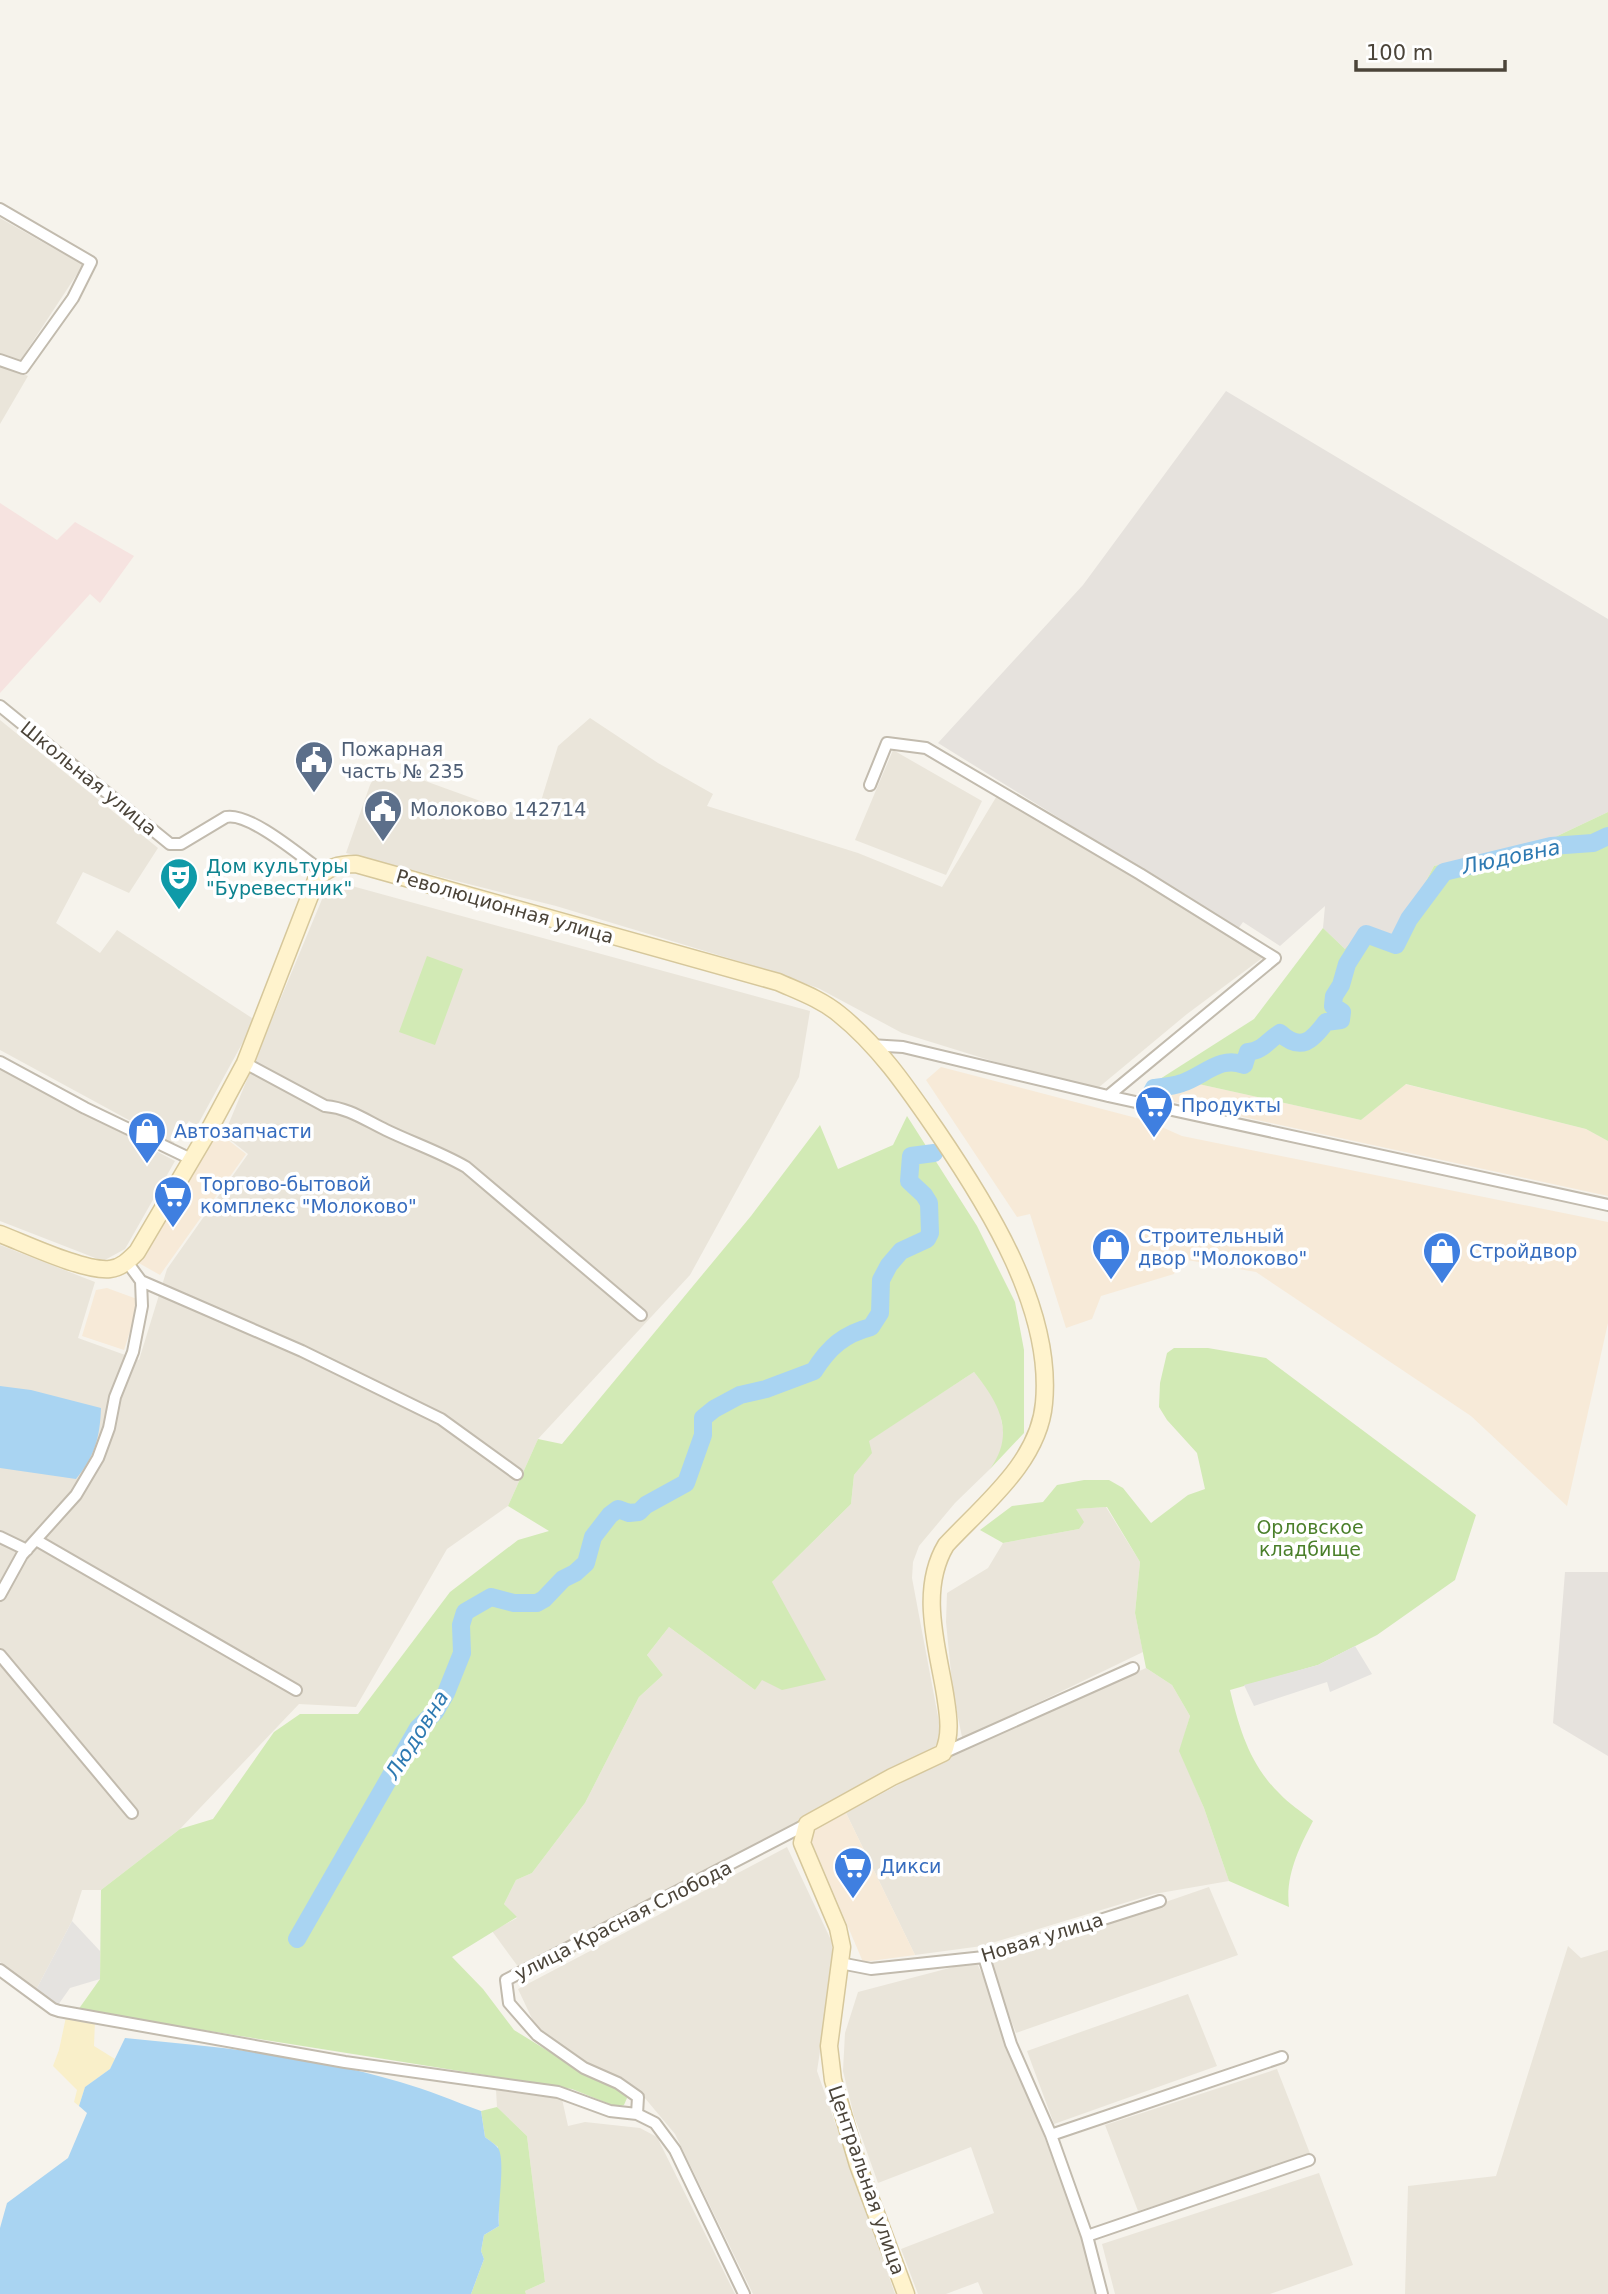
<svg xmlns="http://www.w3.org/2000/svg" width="1608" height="2294" font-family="'DejaVu Sans',sans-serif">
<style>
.residential{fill:#eae5da}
.commercial{fill:#f7ead8}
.industrial{fill:#e6e2dd}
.medical{fill:#f6e3e0}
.green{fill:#d2eab5}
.sand{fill:#f9efc9}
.parking{fill:#e5e3e0}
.water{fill:#a9d4f2}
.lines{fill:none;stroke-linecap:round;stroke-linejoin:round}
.river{stroke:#a9d4f2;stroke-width:18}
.minor-casing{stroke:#c2bbae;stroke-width:14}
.secondary-casing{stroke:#d6c79b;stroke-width:19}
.minor{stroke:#fff;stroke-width:10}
.secondary{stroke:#fff3cd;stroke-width:16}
.labels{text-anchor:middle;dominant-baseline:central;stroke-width:7;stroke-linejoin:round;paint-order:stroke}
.service-label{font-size:19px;fill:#4e5e75;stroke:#fff;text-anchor:start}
.street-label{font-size:19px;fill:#4b4439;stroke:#fff}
.culture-label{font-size:19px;fill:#0d838f;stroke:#fff;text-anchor:start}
.shop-label{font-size:19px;fill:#366cbe;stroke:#fff;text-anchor:start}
.park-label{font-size:19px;fill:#4a7f2a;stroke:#fff}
.water-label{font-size:21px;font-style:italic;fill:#2e7ab2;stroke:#fff}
</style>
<rect width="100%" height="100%" fill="#f6f3ec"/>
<path class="residential" d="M0 218 83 265 20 361 0 354Z
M0 365 28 376 0 424Z
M590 718 658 763 713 794 707 806 858 853 942 887 998 794 1265 956 1187 1014 1098 1088 1021 1070 902 1033 818 988 748 964 556 906 346 853 370 785 381 765 519 815 541 801 558 746Z
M0 720 158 848 129 893 83 872 56 923 100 953 117 930 255 1020 197 1126 189 1121 173 1144 0 1050Z
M893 750 982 801 946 875 855 840Z
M330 880 810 1011 799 1077 690 1275 538 1439 508 1506 447 1549 356 1707 299 1704 180 1829 101 1890H82L72 1921 36 1990 0 1962V1245L95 1282 78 1338 139 1360 167 1269 248 1154 224 1135Z
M0 1069 175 1161 125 1249 103 1261 0 1221Z
M974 1372 991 1393 999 1408 1005 1440 1000 1456 990 1469 955 1503 919 1546 913 1562 912 1578 942 1738 930 1752 519 1968 492 1931 517 1918 504 1904 516 1880 532 1873 585 1803 639 1697 663 1675 647 1655 669 1627 755 1690 761 1680 772 1582 851 1504 854 1475 871 1453 868 1441Z
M1106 1507 1140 1562 1135 1613 1143 1652 967 1737H962L953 1693 946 1622 947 1593 988 1568 1003 1543 1079 1529 1076 1509Z
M1146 1668 1172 1685 1190 1716 1180 1751 1204 1808 1229 1881 1154 1894 982 1946 915 1955 846 1813 957 1753Z
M787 1847 831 1940 834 1960 817 2071 895 2294H753L675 2134 644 2097 630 2085 589 2065 535 2025 518 1989Z
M1209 1887 1238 1955 1016 2033 989 1963Z
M1568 1946 1581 1958 1608 1950V2294H1405L1408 2186 1496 2176Z
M976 1961 987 1985 1085 2245 1098 2294H983L978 2282 946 2294H918L901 2249 994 2213 971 2147 878 2183 854 2116 843 2071 845 2033 858 1992Z
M1188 1994 1217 2066 1054 2124 1027 2051Z
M1277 2069 1311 2156 1138 2211 1105 2125Z
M496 2090 562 2099 568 2126 585 2122 640 2128 657 2137 735 2294H526L525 2291 545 2282 527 2136 497 2107Z
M1319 2173 1353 2265 1270 2294H1115L1102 2244Z"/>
<path class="commercial" d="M941 1067 1148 1121 1182 1136 1608 1222V1323L1567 1506 1471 1416 1256 1272 1181 1259 1174 1274 1101 1296 1092 1319 1066 1328 1030 1214 1017 1217 926 1080Z
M1194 1083 1361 1120 1405 1084 1586 1129 1608 1141V1196L1156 1098 1159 1089Z
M215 1130 246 1154 160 1275 137 1262Z
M107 1288 137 1299 134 1319 124 1350 82 1336 96 1290Z
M846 1813 915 1955 863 1962 808 1833Z"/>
<path class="industrial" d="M1226 391 1608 619V812L1551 839 1434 866 1394 942 1345 949 1323 928 1325 906 1280 946 1243 922 1238 929 938 743 1083 585Z
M1565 1572H1608V1756L1553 1723Z"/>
<path class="medical" d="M0 503 57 540 75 522 134 556 100 603 90 594 0 693Z"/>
<path class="green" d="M1608 812V1141L1586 1129 1406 1084 1361 1120 1194 1083 1138 1093 1254 1019 1323 928 1345 949 1365 927 1394 942 1434 866 1551 839Z
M427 956 463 969 435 1045 399 1032Z
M907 1116 977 1226 1015 1302 1024 1350V1433L990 1469C1016 1433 999 1403 974 1372L869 1441 872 1453 854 1475 851 1504 772 1582 826 1680 782 1690 762 1680 755 1690 669 1627 647 1655 663 1675 639 1697 585 1803 532 1873 516 1880 504 1904 517 1917 452 1957 483 1989 514 2030 587 2075 625 2092 627 2098 624 2105 617 2107 572 2089 78 2010 100 1979 101 1890 180 1829 213 1819 274 1732 300 1714H358L450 1592 518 1540 549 1531 508 1506 538 1439 562 1444 751 1216 820 1125 838 1169 893 1145Z
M1174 1348H1208L1266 1358 1476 1515 1455 1580 1377 1635 1318 1665 1230 1690C1239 1728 1250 1765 1279 1793 1289 1804 1302 1812 1313 1821 1299 1848 1285 1876 1289 1907L1229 1881 1204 1808 1179 1751 1190 1716 1172 1685 1146 1668 1135 1613 1140 1562 1107 1507 1076 1509 1084 1522 1079 1529 1003 1543 980 1530 1012 1506 1043 1502 1057 1485 1084 1480H1109L1123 1488 1151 1523 1188 1495 1205 1489 1197 1453 1167 1420 1159 1407 1160 1383 1167 1353Z
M497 2107 527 2136 545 2282 525 2291 526 2294H471L484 2259 481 2251 484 2235 499 2226 498 2147 485 2137 481 2111Z"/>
<path class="sand" d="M66 2017 95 2021 94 2046 115 2059 110 2069 85 2087 79 2106 74 2102 77 2090 53 2066 59 2050Z"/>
<path class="parking" d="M1355 1646 1372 1674 1330 1692 1327 1682 1254 1706 1244 1685 1318 1665Z
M72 1921 100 1951V1979L70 1988 58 2005 36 1990Z"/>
<path class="water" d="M0 1386 31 1390 101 1408C100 1437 95 1456 76 1479L0 1468Z
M125 2038C217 2047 311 2055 400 2082 428 2090 454 2101 481 2111L485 2137C489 2140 495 2144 498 2148 506 2160 497 2208 499 2226L484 2235 481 2251 484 2259 471 2294H0V2228L7 2203 68 2158 87 2113 79 2106 85 2087 110 2069Z"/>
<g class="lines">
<path class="river" d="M1148 1099 1154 1088C1163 1087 1174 1086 1182 1083 1204 1076 1220 1055 1244 1065L1248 1052C1263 1051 1268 1040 1280 1033 1301 1052 1312 1041 1326 1022L1341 1020 1342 1012 1333 1006 1334 996 1341 985 1347 964 1366 934 1396 945 1409 919 1444 872 1551 846 1593 843 1608 836
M297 1939 418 1728 435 1712 446 1693 462 1653 461 1625 465 1612 491 1597 514 1603H537L544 1599 563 1579 575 1573 586 1563 593 1537 610 1515 618 1509 629 1513 639 1512 646 1505 686 1483 703 1435V1418L714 1409 740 1395 766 1389 814 1371C829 1347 844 1334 871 1327L880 1313 881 1280 889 1265 901 1251 927 1239 930 1233 929 1203 924 1195 909 1181 911 1156 934 1153"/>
<defs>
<path id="minor" d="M0 209 91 262 73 298 23 368 0 360
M0 706 170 844H181L226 817C250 812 303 858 323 872
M870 785 887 743 926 748 1140 874 1275 958 1108 1096
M870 1045 903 1047 1108 1096 1608 1205
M0 1062 85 1108 191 1159
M245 1063 325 1106C349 1108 365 1120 386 1130 413 1143 440 1152 466 1167L641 1315
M127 1262 141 1281 302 1351 441 1419 517 1474
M0 1537 27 1550
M36 1540 296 1690
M0 1595 22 1555 76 1495 98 1458 109 1428 115 1397 133 1352 142 1306 141 1281
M0 1655 132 1813
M943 1753 1133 1668
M984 1957 1011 2044 1051 2135 1087 2236 1102 2294
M840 1963 871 1969 984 1957 1160 1901
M0 1970 53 2009 59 2011 345 2062 558 2092 610 2111 637 2114 655 2123 675 2150 744 2294
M637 2114 638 2097 618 2083 584 2068 537 2035 509 2003 506 1980 807 1824
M1051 2135 1282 2057
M1087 2236 1309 2160"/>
<path id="secondary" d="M0 1234C26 1244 85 1272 110 1269 121 1268 129 1260 137 1252L209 1130 245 1063 316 880C327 867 339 864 356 864L778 982C798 991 821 999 839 1014 879 1046 908 1089 937 1131 988 1206 1053 1309 1044 1403 1039 1462 983 1505 946 1545 919 1590 937 1645 945 1694 948 1714 952 1734 943 1753L892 1777 807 1824 802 1843 838 1928 842 1947 829 2046 833 2080 858 2165 906 2294"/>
</defs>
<use href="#minor" class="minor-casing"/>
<use href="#secondary" class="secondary-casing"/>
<use href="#minor" class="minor"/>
<use href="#secondary" class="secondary"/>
</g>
<defs>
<symbol id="civic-pin" viewBox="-11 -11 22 30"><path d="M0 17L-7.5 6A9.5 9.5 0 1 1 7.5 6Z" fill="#5c6f8a" stroke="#fff"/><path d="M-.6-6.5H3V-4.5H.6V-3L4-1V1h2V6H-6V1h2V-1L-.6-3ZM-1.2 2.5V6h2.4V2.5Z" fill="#fff"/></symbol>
<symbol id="theatre-pin" viewBox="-11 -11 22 30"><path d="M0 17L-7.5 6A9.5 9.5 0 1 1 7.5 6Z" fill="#0f9aa8" stroke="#fff"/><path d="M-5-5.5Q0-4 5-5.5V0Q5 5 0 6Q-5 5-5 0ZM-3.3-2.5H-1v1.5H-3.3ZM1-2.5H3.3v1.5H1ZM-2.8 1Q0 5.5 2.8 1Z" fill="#fff"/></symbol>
<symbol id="supermarket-pin" viewBox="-11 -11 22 30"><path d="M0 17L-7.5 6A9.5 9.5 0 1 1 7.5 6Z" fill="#3f7fe0" stroke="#fff"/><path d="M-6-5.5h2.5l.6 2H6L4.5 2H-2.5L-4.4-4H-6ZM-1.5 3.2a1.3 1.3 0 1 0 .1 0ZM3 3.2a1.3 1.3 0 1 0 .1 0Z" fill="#fff"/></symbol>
<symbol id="shop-pin" viewBox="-11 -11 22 30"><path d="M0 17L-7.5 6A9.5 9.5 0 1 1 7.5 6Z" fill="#3f7fe0" stroke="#fff"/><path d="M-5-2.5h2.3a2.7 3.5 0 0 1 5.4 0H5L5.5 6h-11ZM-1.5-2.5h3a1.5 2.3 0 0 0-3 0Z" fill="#fff"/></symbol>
</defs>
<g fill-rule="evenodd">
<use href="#civic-pin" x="292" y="738" width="44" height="60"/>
<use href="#civic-pin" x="361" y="787" width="44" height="60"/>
<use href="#theatre-pin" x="157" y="855" width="44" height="60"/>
<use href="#supermarket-pin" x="1132" y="1083" width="44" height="60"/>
<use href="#shop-pin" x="125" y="1109" width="44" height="60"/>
<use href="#supermarket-pin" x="151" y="1173" width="44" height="60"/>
<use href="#shop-pin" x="1089" y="1225" width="44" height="60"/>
<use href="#shop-pin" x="1420" y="1229" width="44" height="60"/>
<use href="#supermarket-pin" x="831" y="1844" width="44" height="60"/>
</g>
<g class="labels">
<g class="service-label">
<text x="341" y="749">Пожарная<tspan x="341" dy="22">часть № 235</tspan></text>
<text x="410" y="809">Молоково 142714</text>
</g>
<g class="street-label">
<text transform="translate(89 778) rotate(39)">Школьная улица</text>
<text transform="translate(505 906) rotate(16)">Революционная улица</text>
<text transform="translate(623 1920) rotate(-27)">улица Красная Слобода</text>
<text transform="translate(1042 1937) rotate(-17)">Новая улица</text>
<text transform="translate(867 2180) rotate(71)">Центральная улица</text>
</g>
<g class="culture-label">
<text x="206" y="866">Дом культуры<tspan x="206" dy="22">"Буревестник"</tspan></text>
</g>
<g class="shop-label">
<text x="1181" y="1105">Продукты</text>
<text x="174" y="1131">Автозапчасти</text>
<text x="200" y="1184">Торгово-бытовой<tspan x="200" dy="22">комплекс "Молоково"</tspan></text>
<text x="1138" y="1236">Строительный<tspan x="1138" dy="22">двор "Молоково"</tspan></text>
<text x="1469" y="1251">Стройдвор</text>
<text x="880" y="1866">Дикси</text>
</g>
<g class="park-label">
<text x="1310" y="1527">Орловское<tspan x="1310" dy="22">кладбище</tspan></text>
</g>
<g class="water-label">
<text transform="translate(1511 857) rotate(-12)">Людовна</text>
<text transform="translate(417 1735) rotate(-58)">Людовна</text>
</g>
</g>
<path d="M1356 60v10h149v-10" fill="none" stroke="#4b4439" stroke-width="3.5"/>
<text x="1366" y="60" font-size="21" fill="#4b4439" stroke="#ffffff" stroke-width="5" paint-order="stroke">100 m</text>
</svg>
